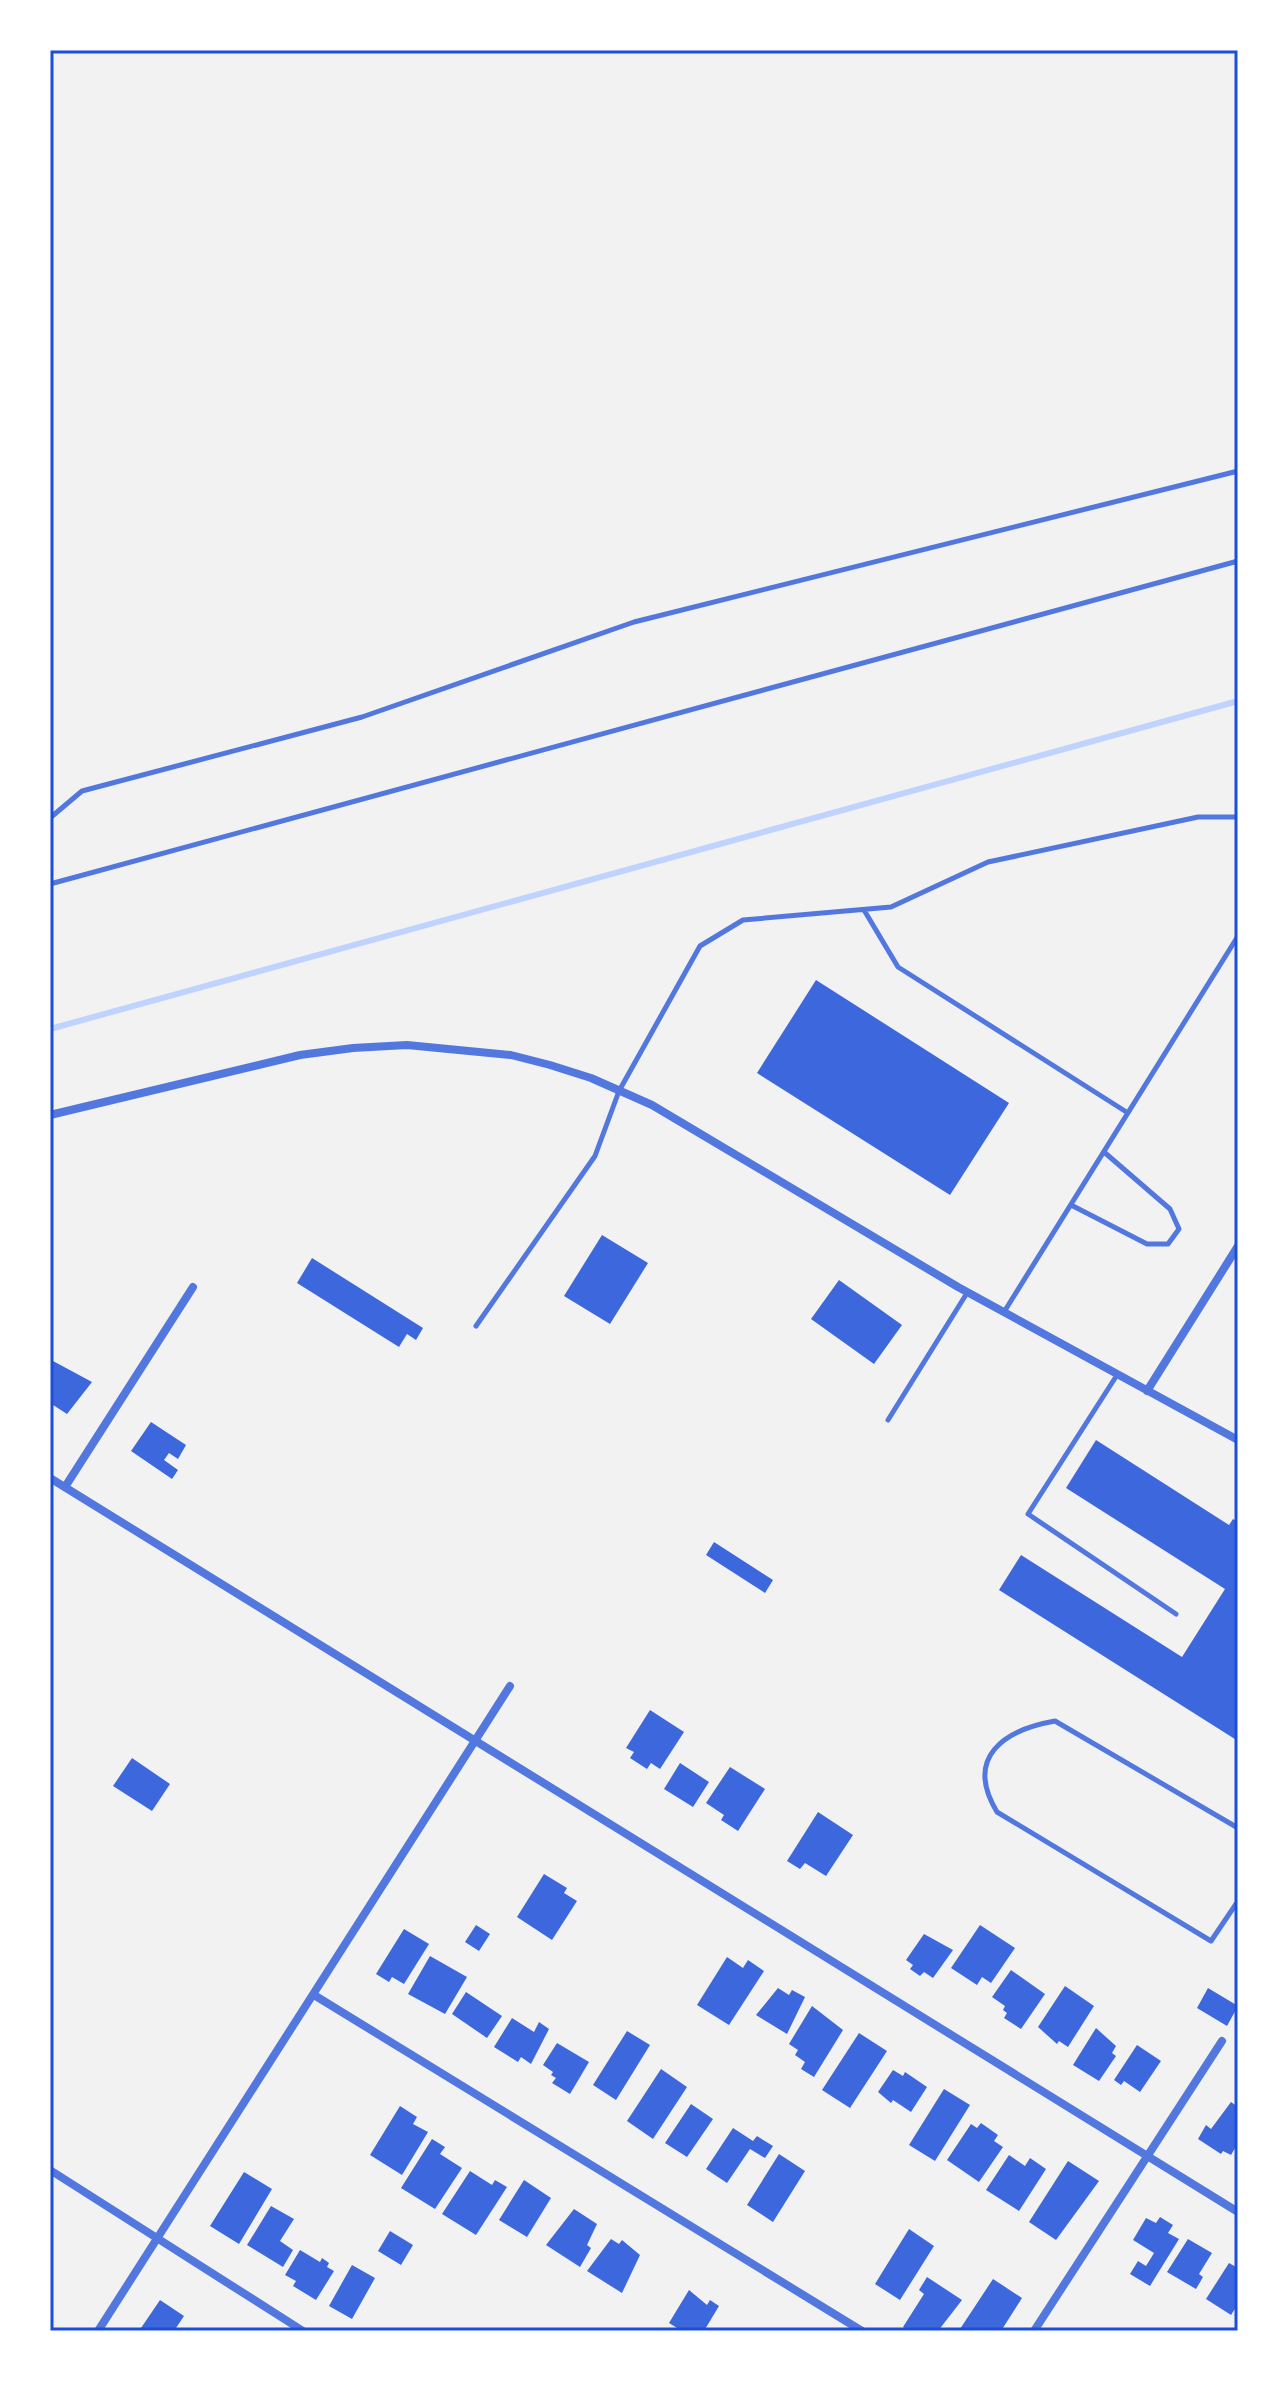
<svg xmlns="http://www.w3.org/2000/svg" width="1288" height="2381" font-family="'Golos Text',sans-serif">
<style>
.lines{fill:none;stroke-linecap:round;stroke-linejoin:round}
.stream{stroke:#bfd3fe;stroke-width:6}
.building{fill:#3d67dc}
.service{stroke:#5277de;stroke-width:5}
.minor{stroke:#5277de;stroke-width:8}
.neatline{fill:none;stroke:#1d4ed8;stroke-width:3}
</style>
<rect width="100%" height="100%" fill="#f2f2f2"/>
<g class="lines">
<path class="stream" d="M50 1029 1238 701"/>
</g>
<path class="building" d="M816 980 1009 1103 950 1195 757 1073Z
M602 1235 648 1263 610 1324 564 1296Z
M312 1258 423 1328 416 1340 407 1334 399 1347 297 1283Z
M839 1280 902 1325 874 1364 811 1319Z
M53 1361 92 1382 67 1414 50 1403Z
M151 1422 186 1445 178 1459 169 1453 164 1460 178 1470 172 1479 131 1451Z
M1096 1440 1229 1525 1233 1519 1238 1522V1741L999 1590 1021 1555 1182 1657 1225 1589 1066 1488Z
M714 1542 773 1580 765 1593 706 1555Z
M650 1710 684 1732 660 1769 651 1763 647 1769 630 1758 634 1752 626 1748Z
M132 1758 170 1784 152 1811 113 1786Z
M680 1763 709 1782 693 1807 664 1789Z
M730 1767 765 1789 738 1831 721 1820 724 1815 706 1803Z
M818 1812 853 1835 826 1876 805 1863 800 1869 787 1861Z
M544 1874 567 1888 564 1893 577 1901 552 1940 517 1917Z
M476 1925 490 1934 479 1951 465 1942Z
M980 1925 1015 1948 991 1983 982 1977 977 1985 951 1968Z
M404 1929 429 1944 404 1984 392 1977 389 1982 376 1974Z
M924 1934 953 1950 933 1978 924 1972 920 1976 910 1969 913 1965 906 1960Z
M430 1956 467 1977 445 2014 408 1994Z
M727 1957 743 1968 748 1960 764 1971 729 2025 697 2005Z
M1011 1970 1045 1994 1021 2029 1004 2018 1007 2013 1003 2010 1005 2006 992 1997Z
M1065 1986 1094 2006 1068 2047 1059 2041 1057 2044 1038 2027Z
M778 1988 789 1995 792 1990 805 1997 787 2034 756 2015Z
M1208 1988 1238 2006 1227 2026 1197 2008Z
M466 1992 502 2016 487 2038 452 2014Z
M812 2006 843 2030 814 2077 801 2069 805 2062 795 2055 798 2050 789 2044Z
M512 2018 534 2032 539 2022 549 2029 531 2064 521 2057 518 2062 494 2047Z
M1096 2028 1116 2046 1112 2053 1116 2056 1099 2081 1073 2065Z
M627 2031 650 2045 616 2100 593 2085Z
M859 2033 887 2051 850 2108 822 2090Z
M557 2043 589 2062 570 2094 552 2083 556 2078 551 2075 553 2072 543 2065Z
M1137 2045 1161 2061 1140 2092 1124 2081 1121 2085 1114 2080Z
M661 2069 687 2087 653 2139 627 2121Z
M893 2070 903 2076 905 2072 927 2087 911 2112 893 2100 891 2103 878 2092Z
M944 2089 970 2105 935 2161 909 2145Z
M1231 2102 1238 2107V2143L1231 2155 1223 2151 1221 2154 1198 2139 1206 2125 1211 2129Z
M691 2104 713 2119 687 2157 665 2143Z
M400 2106 417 2117 413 2124 428 2132 402 2175 370 2155Z
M981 2123 998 2135 994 2141 1003 2147 979 2182 947 2160 971 2124 977 2128Z
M733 2128 753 2141 757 2136 773 2146 765 2158 750 2149 727 2183 706 2169Z
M432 2139 445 2147 440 2154 462 2168 435 2209 401 2188Z
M779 2154 805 2171 773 2222 747 2205Z
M1009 2155 1025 2166 1030 2158 1046 2169 1019 2211 986 2190Z
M1068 2161 1099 2181 1056 2240 1029 2222Z
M470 2171 492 2185 495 2180 507 2187 476 2235 442 2214Z
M244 2172 272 2189 239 2244 210 2226Z
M524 2180 551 2198 527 2237 499 2220Z
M271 2206 294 2219 280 2241 293 2250 283 2267 247 2245Z
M574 2209 597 2224 587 2245 591 2248 580 2267 546 2245Z
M1160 2217 1173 2225 1168 2233 1179 2239 1150 2286 1130 2274 1138 2261 1146 2266 1154 2253 1133 2240 1146 2218 1156 2223Z
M909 2229 934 2246 900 2300 875 2284Z
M390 2231 413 2245 401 2265 378 2251Z
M611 2239 619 2244 622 2240 640 2255 622 2293 587 2271Z
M1188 2239 1212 2253 1199 2274 1203 2277 1196 2289 1167 2272Z
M300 2250 320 2262 322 2258 329 2263 327 2267 334 2271 316 2300 293 2286 296 2281 285 2275Z
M1229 2263 1238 2268V2304L1231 2315 1206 2299Z
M352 2265 375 2278 352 2319 329 2306Z
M927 2277 962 2300 938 2331H909L903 2327 924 2294 919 2290Z
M993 2279 1022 2298 1001 2331H963L960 2329Z
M689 2290 707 2305 710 2300 719 2306 704 2331H682L669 2323Z
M160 2300 184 2316 174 2331H139Z"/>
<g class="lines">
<path class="service" d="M50 818 82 791 362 717 634 622 1238 471
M50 884 1238 561
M864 910 898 967 1128 1113
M1071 1205 1147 1244H1168L1179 1229 1170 1209 1104 1152
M1004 1312 1238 936
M476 1326 595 1156 619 1091 700 946 743 920 891 907 988 862 1198 817H1238
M1117 1375 1028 1514 1176 1614
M888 1420 967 1293
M1238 1828 1055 1721C1004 1730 964 1757 997 1812L1211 1941 1238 1901"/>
<path class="minor" d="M50 1115 300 1055 353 1048 407 1045 511 1055 550 1065 591 1078 652 1105 958 1287 1238 1440
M1147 1391 1238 1246
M50 1478 1238 2212
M65 1487 193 1287
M314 1995 862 2331
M50 2170 303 2331
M98 2331 510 1686
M1034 2331 1222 2041"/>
</g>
<rect width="1288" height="2381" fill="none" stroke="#ffffff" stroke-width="104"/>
<rect x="52" y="52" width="1184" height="2277" class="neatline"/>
</svg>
